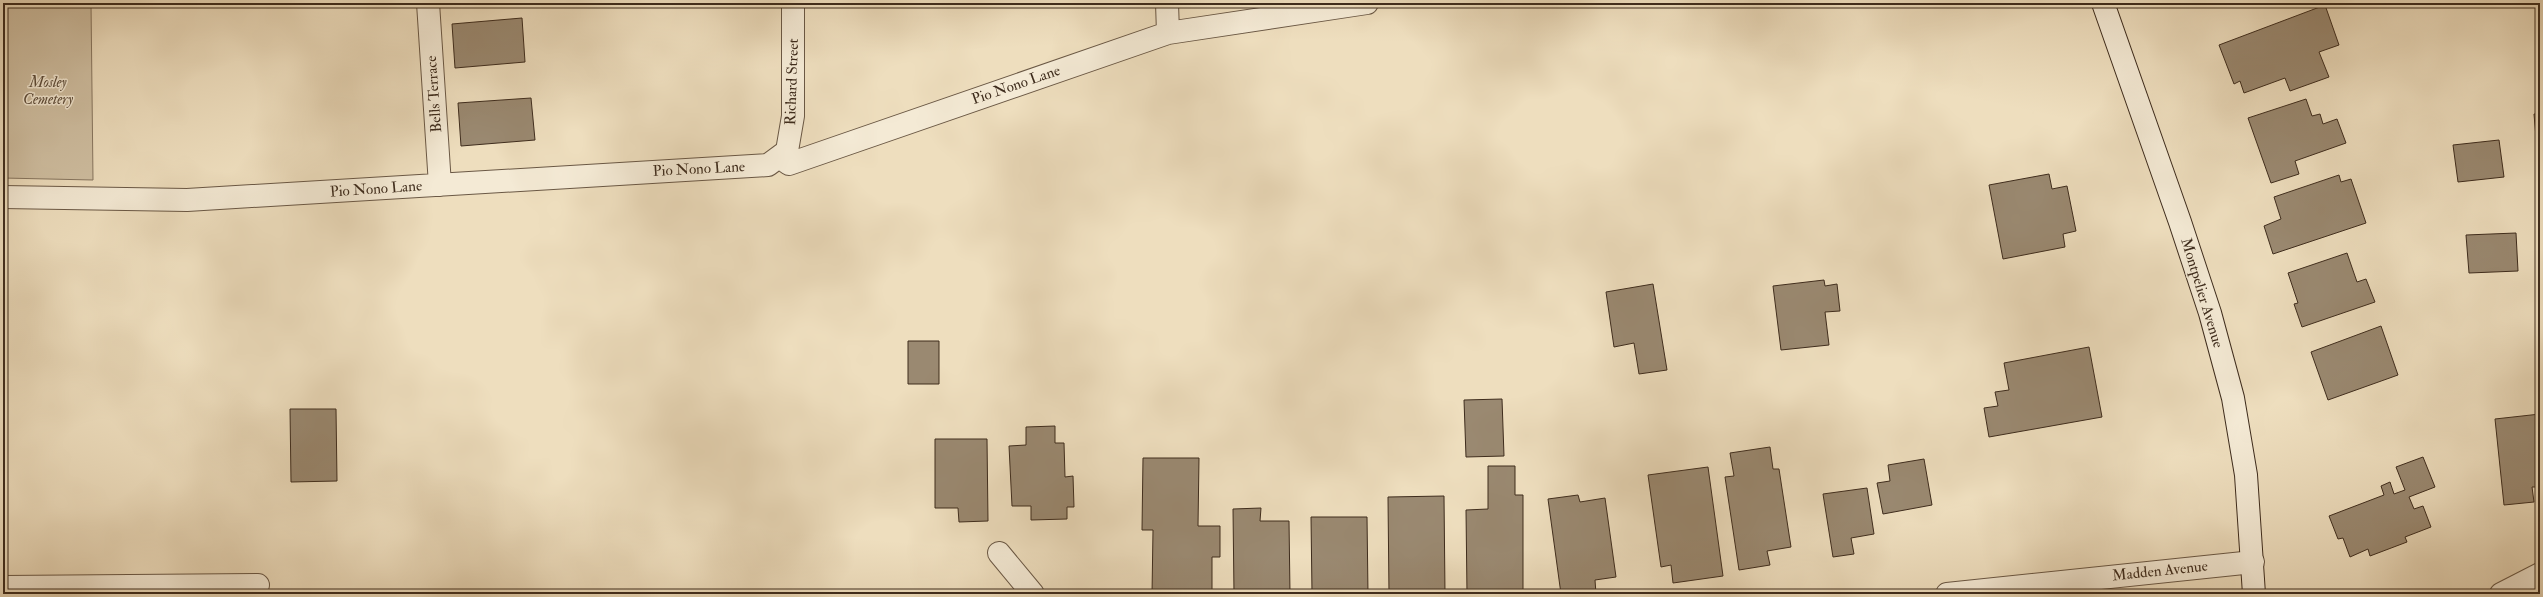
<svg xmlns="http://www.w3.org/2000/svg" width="2543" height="597" font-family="'IM FELL Double Pica',serif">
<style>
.green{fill:#d0c0a3;stroke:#877660}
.building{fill:#9a8971;stroke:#3e2c1d}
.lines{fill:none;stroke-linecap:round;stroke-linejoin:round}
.street-casing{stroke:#6a5845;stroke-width:24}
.secondary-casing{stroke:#3e2c1d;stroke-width:24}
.street{stroke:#f4ead5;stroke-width:22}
.secondary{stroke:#f4ead5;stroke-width:22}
.labels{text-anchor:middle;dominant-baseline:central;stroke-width:3;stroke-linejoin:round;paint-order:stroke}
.park-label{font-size:15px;font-style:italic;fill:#5b4a38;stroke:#f4ead5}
.street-label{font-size:15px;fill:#3e2c1d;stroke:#f4ead5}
</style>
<rect width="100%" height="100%" fill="#eedebe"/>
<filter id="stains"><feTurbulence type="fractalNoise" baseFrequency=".005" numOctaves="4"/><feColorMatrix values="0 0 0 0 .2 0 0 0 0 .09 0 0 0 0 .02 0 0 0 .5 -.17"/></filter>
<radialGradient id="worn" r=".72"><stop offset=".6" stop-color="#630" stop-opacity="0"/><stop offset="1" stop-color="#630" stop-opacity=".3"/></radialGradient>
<path class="green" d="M3 3H91L93 180 3 178Z"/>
<path class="building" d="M685 3H765L685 5Z
M2325 5 2339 45 2319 52 2329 77 2290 91 2285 78 2244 93 2240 81 2234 84 2219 45Z
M522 18 525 62 455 68 452 24Z
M531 98 535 140 461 146 458 103Z
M2306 99 2312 116 2320 114 2323 124 2337 119 2346 143 2295 161 2299 174 2271 183 2248 118Z
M2534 114H2540V149H2537Z
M2499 140 2504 177 2458 182 2453 145Z
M2049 174 2052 189 2067 186 2076 231 2063 234 2065 247 2003 259 1989 185Z
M2339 175 2341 182 2351 179 2366 223 2273 254 2264 226 2281 219 2274 197Z
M2516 233 2518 271 2469 273 2466 235Z
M2347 253 2357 282 2366 279 2375 302 2302 327 2294 304 2298 303 2288 273Z
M1824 280 1825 286 1837 284 1840 311 1825 312 1829 345 1781 350 1773 286Z
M1653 284 1667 370 1639 374 1634 343 1614 347 1606 292Z
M2381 326 2398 375 2328 400 2311 352Z
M908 341H939V384H908Z
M2089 347 2102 417 1989 437 1984 408 1998 406 1995 392 2009 390 2004 363Z
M1502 399 1504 456 1466 457 1464 400Z
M290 409H336L337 481 291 482Z
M2540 414V487H2532L2534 502 2504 505 2495 419Z
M1055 426V443H1064L1065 477 1073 476 1074 507H1067V519L1031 520V506H1012L1009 446 1026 445V427Z
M935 439H987L988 521 959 522 958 508H935Z
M1770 447 1773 469H1779L1791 547 1767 551 1770 565 1739 570 1725 477 1734 476 1730 453Z
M2423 457 2435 487 2409 497 2414 509 2423 506 2431 527 2405 537 2407 542 2370 556 2368 549 2350 557 2343 538 2338 539 2329 516 2384 495 2381 486 2390 482 2394 494 2405 490 2396 467Z
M1143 458H1199L1198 526H1220V557H1212V594H1152L1153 530H1142Z
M1924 459 1932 505 1883 514 1877 483 1890 481 1888 465Z
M1488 466H1515V495H1523V594H1467L1466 510 1488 509Z
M1708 467 1723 576 1673 583 1671 565 1661 567 1648 475Z
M1867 488 1874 534 1851 538 1854 554 1833 557 1823 494Z
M1578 495 1580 502 1605 498 1616 577 1595 580 1596 594H1561L1548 499Z
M1444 496 1445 594H1389L1388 497Z
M1261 508 1260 521H1289L1290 594H1234L1233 509Z
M1311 517H1367L1368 594 1312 593Z"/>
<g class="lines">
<defs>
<path id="street" d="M428 3 440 185
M1167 3 1168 33
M779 157 789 164 1168 33 1367 3
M3 197 187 200 768 165 787 151 793 116V3
M999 553 1033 594
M3 587 258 585
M1947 594 2253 562
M2501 594 2540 574"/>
<path id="secondary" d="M2103 3 2180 222 2210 313 2233 398 2246 475 2254 594"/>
</defs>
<use href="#street" class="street-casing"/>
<use href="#secondary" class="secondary-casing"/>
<use href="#street" class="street"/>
<use href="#secondary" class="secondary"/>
</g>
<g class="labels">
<g class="park-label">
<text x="48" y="82">Mosley<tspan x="48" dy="17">Cemetery</tspan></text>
</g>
<g class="street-label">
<text transform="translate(792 82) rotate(-88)">Richard Street</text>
<text transform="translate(1016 85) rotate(-19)">Pio Nono Lane</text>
<text transform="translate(434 94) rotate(-94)">Bells Terrace</text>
<text transform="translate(699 169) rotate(-3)">Pio Nono Lane</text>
<text transform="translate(376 189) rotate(-4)">Pio Nono Lane</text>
<text transform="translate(2202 293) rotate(73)">Montpelier Avenue</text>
<text transform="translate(2160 571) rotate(-6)">Madden Avenue</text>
</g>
</g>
<rect width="2543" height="597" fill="none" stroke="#eedebe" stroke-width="16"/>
<rect x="4" y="4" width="2535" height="589" fill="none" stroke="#3e2c1d" stroke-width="2"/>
<rect x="8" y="8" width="2527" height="581" fill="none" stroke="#3e2c1d"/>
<rect width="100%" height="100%" filter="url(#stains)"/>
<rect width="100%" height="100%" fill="url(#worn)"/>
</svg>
